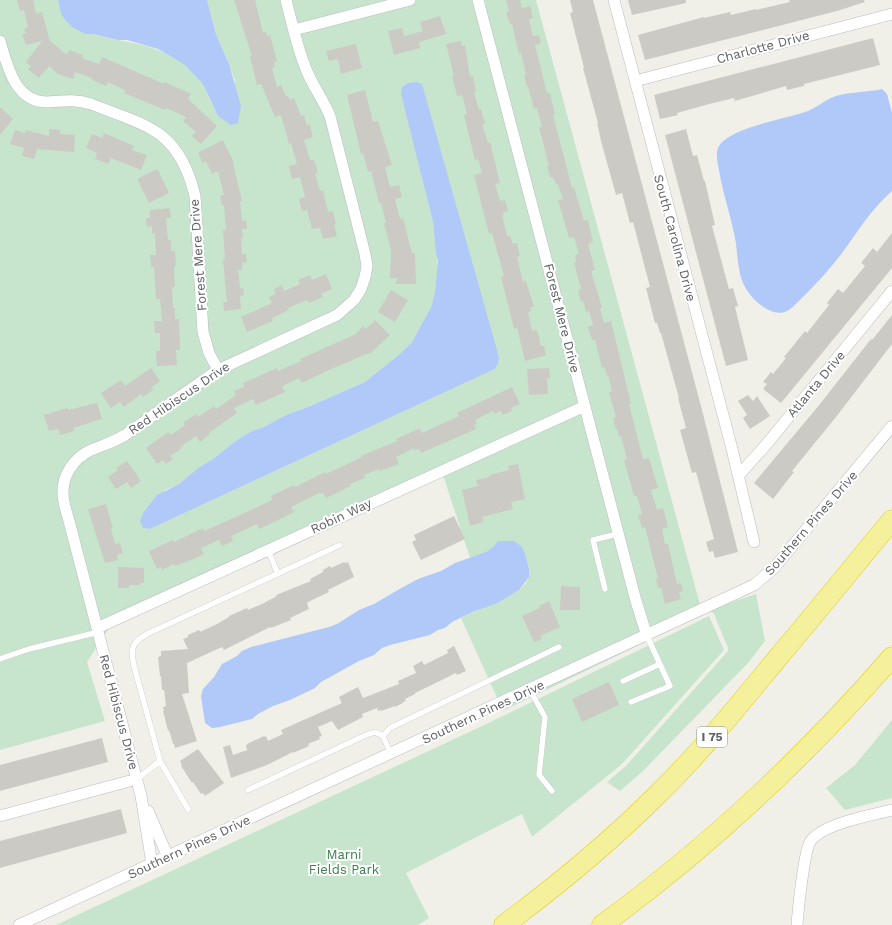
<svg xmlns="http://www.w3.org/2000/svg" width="892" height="925" font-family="'Work Sans',sans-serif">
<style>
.green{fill:#c7e5cd;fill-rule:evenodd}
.water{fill:#b0c9f8}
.building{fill:#cccac4}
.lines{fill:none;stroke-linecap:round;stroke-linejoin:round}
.lane-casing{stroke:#babbc0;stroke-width:6}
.street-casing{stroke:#babbc0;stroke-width:12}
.highway-casing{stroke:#e3ce15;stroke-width:21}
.lane{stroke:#fff;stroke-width:5.5}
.street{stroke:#fff;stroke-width:11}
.highway{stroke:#f4f09b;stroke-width:20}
.labels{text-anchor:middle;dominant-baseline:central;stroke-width:4;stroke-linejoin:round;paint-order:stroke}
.shield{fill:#fff;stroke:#8f9095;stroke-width:1}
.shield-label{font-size:12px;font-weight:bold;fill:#5f6167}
.street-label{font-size:13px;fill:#5f6167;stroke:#fff}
.park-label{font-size:13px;fill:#3d804e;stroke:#fff}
</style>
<rect width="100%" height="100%" fill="#f0f0e8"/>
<path class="green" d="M0 0H58L61 14 85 34C96 33 106 38 118 40 150 45 183 55 203 83 206 88 207 94 210 100 213 105 216 110 218 116L235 81 229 64 216 34 207 0H536L702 612 756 594 765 641 749 662 643 771 620 791 607 782 626 766 728 651V648L714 614 712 612H707L503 711 461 618 482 608 498 603 519 590 525 584 529 577V569L525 553 514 541H498C491 551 482 555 470 558L443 475 115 619 87 662 105 721 0 750ZM419 165 499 357 498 364 495 369 150 529 143 528 165 490 179 484 198 468 213 459 237 440 250 432 264 427 286 415 308 407 365 382 401 353 412 342 431 307 435 292 438 269 433 222Z
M709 616 724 650 622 764 532 837 522 814 406 873 429 918 418 925H56L480 727Z
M892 720V798L845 810 826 788 855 765Z"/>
<path class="water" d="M58 0H207L216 34 229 64 241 106 238 123 231 125 218 116 203 84 186 66 179 61 158 49 127 40H118L93 34H85L72 27 66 21 61 14Z
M416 82 422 84 499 357 498 364 495 369 150 529 143 528 140 521 143 513 157 495 179 484 198 468 213 459 237 440 250 432 264 427 286 415 308 407 365 382 401 353 412 342 431 307 435 292 438 261 436 254 433 222 401 94 402 87 408 83Z
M882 89 887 94 892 113V191C874 207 864 222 850 242 837 261 821 279 805 295 799 300 793 308 787 311 771 319 750 298 744 285 737 271 738 253 735 238 731 217 724 197 720 176 719 167 714 154 719 146 730 128 785 119 805 112 815 109 822 102 831 98 846 91 866 93 882 89Z
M498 541H514L521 546 525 553 529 569V577L519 590 498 603 475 611 452 622 445 628 438 630 430 635 390 645 382 648 374 655 359 661 321 682 315 688 290 700 273 706 258 714 252 719 220 727 212 728 205 723 201 696 203 689 214 677 222 664 237 656 242 651 251 647 329 627 337 624 359 610 374 604 396 591 418 579 441 571 455 563 486 552 493 547Z"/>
<path class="building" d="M17 0H33L36 14 42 12 50 41 67 55 69 50 83 55 82 58 99 64 102 57 164 84 165 82 191 94 188 99 217 126 201 144 192 136 196 132 183 121 186 117 166 108 165 110 124 93 125 90 108 82 106 86 92 80V78L75 72 73 79 58 74 49 66 39 78 28 69 31 66 26 62 42 41 26 45 22 34 26 33 24 29 28 27 24 10 20 11Z
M234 0H255L263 33 266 32 267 36 270 35 275 54 277 61 274 62 275 67 272 68 277 87 281 85 286 96H288L290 100 294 98 301 116 304 115 307 126 310 125 313 137 304 140 310 160H314L318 173H315L320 191 323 190 328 212 333 211 336 224 334 225 337 236 323 239 320 228 312 229 307 210 302 211 299 199 305 197 300 177 292 179 289 166 297 164 291 143 289 144 281 115 275 117 261 84 257 85 250 57 252 56Z
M506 0H520L522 8 530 6 533 18 529 19 533 36 539 35 541 43 535 45 547 93H550L555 114 553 115 572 188 574 187 584 221 588 220 593 242 588 244 595 270 591 271 602 307 600 308 604 323 611 321 631 404H629L643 459 649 458 658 488 651 490 657 510 663 508 668 527 662 529 665 544H668L677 584 681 583 683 591 679 592 681 599 665 604 661 588H658L656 579H658L645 527 642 528 638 515 642 514 637 496H634L624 460 627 459 621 436 619 437 617 429 616 430 613 418 616 417 609 392 612 391 608 375 607 376 605 367 602 368 595 340H592L588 327 593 325 589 311 586 312 583 301 581 302 578 290 581 289 574 263 576 262 575 255 579 254 574 237 569 238 558 200 563 199 558 184H556L553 177H550L547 166H549L539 127H542L537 108 534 109 528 86 527 87 524 75H526L521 53 519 54 512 24H510L506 12 509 11Z
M570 0H593L702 410 738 552 715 558 713 551 709 552 706 542 714 539 696 472 692 473 680 430 686 428 678 398H679L661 333H660L657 323H655L646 288 650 287 633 222 630 223 622 193 616 195 601 141 597 123H598L583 68H584L570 13 573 12Z
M628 0H686V3L632 15Z
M789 0H864L865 2 837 11 645 60 638 35 704 17V18L730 12 731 15 756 9V10L790 2Z
M440 16 446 34 419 42 420 48 394 55 388 31 402 28 404 36 423 31 420 22Z
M873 38 880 65 804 84V86L787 90 786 86 735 101 734 98 709 104 677 113 678 115 660 119 654 95Z
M461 41 462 46 465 45 470 77 473 76 476 91 474 92 479 110 481 109 485 124H482L488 143 490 142 500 183 495 184 500 201 505 200 508 211 503 212 504 215H502L507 236H510L513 244 517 243 520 256 517 257 523 282 526 281 534 307H530L531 311 528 312 532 331 537 330 541 346H544L546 355 525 361 517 328 514 329 501 277 504 276 492 233 489 234 474 175 482 173 478 159 475 160 464 115 467 114 462 95 457 96 452 76H454L446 44Z
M356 44 362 68 341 74 338 59 329 61 326 51Z
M365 90 373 122 378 121 392 165 385 167 390 187 399 185 402 197 395 199 400 219 403 218 412 253H415L416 284H395L398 278H390L391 250 384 223H386L381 203H379L371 171 368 172 363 153 361 154 347 95Z
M0 107 13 119 0 135Z
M49 129 60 130V134L75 135 74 152 37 149 34 159 22 156 24 148 10 144 15 130 25 133 26 130 49 136Z
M686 129 693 156 697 155 704 181H705L715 225 712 226 729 289 733 288 738 306 735 307 748 360 726 366 665 135Z
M104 133 134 146 132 150 147 155 141 170 111 158 108 164 95 159 97 153 86 148 92 134 102 138Z
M223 140 234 163H233L242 201 240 202 242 221H246L247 229H242L243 238H241L242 254H246L247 262 242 263V270H238L240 288H243L244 295 240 296 241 309 224 311 223 302H227L223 259H225L223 230H226L224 205 222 206 220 195H224L218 171 212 174 206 161 203 163 199 155V152Z
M155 170H158L169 193 149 203 137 179Z
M170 208 171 218H166L168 240H171V251H175L176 266H174L175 287H172L173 308H175V319H179L180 350H176L177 365 157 366 156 351H160V333H155L154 321H162L160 299H156L154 267H151L150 255H156L155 233 152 234V226L147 227 146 218H150V210Z
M892 233V268L781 403 763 389 767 384 763 382 771 372 773 374 786 358 784 357 805 331 807 333 829 305 827 303 838 289 843 293 865 266 861 263 873 248 877 252Z
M326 274 332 289 321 294 323 297 309 303 307 300 288 308 289 310 272 318 273 321 247 332 241 317 272 303 269 297 276 294 274 289 282 285 284 291 300 284 298 280 310 275 312 280Z
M391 290 408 300 395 322 378 312Z
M892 315V344L836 417 792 471 794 472 773 499 754 483 820 404 871 339 872 340Z
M375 320 390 335 370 354 369 353 331 369 302 383 299 378 282 386 285 392 256 405 253 399 234 408 237 413 209 433 210 434 200 442 196 436 180 447 181 449 170 456 173 459 166 464 163 460 157 464 146 448 168 432 171 435 185 425 184 422 196 414 198 417 214 406 216 409 236 395 234 391 244 387 243 383 277 368 278 371 301 361 300 359 356 334 363 326 366 329Z
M151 368 160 381 151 388 153 390 143 397 141 394 124 407 120 402 111 408 101 393 121 380 125 386Z
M549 368 550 378H547L548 394 529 395 527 369Z
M512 387 520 404 511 408 512 411 502 415 501 411 494 414 493 411 475 420 477 424 474 425 476 429 467 433 421 453 419 449 415 450 414 448 396 457 399 464 380 471 379 469 364 475 365 478 350 484 351 486 326 498 323 493 321 494 319 493 291 507 294 512 270 524 259 529 257 524 231 536 233 541 222 546 219 540 201 548 204 554 191 560 175 566 174 564 162 570 161 567 157 569 149 551 173 540 174 542 203 528 204 531 238 516 272 500 271 496 294 485 295 487 325 472 326 474 362 457 361 456 397 441 396 439 420 428 422 433 459 416 457 413Z
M748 395 753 401 757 396 770 416 750 429 743 418 747 415 738 401Z
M97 403 102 419 73 428 74 431 60 435 58 429 49 431 44 415 67 408 68 410Z
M127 461 141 481 131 488 127 482 116 489 108 477 118 470 116 468Z
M518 464 525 499 511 502 513 509 482 517 484 522 470 526 462 490 478 486 476 480 490 477V475L509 470 508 466Z
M106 504 113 528H111L115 544 120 543 123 553 117 555 118 560 105 563 88 509Z
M454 516 465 539 421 560 412 542 416 540 414 535Z
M344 562 345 563 348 562 354 577 328 590 329 592 308 602 307 604 309 609 290 618 291 620 271 628 270 627 224 650 222 647 187 663 189 693 182 694 197 741 175 748 174 744H173L169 730 168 731 163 711 164 710 163 707 166 706 164 690H162L161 676H160L158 657 161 656V651L188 649 183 639 188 637V635L199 630 200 632 217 624 229 617V616L247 608 248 610 264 603 277 596 276 595 311 581 310 579 323 572V570L330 566 331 568Z
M118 567 144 568V583H140V585H129V588H118Z
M561 586 580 587V610H560Z
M549 601 560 627 540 636 542 639 534 642 522 616 540 608 539 606Z
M454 646 466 671 457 675 456 673 415 693V694L405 699 406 701 403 702V703L395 707V706L381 711V710L378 711 377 708 362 714 363 717 338 730 332 721 318 727 322 736 319 737 320 739 308 744 309 746 293 753V752L267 765 231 778 223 747 230 745 233 755 247 750 246 746 247 744 264 736 265 737 266 736 268 741 283 734 281 730 342 703 339 697 358 687 363 698 399 684 398 681 416 673 413 666 422 661 424 665 448 653 447 650Z
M609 682 619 705 582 722 572 699Z
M102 738 108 762 0 791V765Z
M198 749 224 783 205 796 203 793 201 794 193 782 192 783 181 766 182 765 180 761Z
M121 809 127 833 0 868V841Z"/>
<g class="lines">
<defs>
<path id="lane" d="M268 550 278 574
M605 589 593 540 618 534
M0 659 29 649 99 632
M623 681 660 664
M530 690 545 717 539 775 552 791
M631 702 670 686 647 636
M383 736 390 728 559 647
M137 779 160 761
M248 790 366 735 375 732 383 736 391 754
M188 809 160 761 134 666C130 647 132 642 149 633L340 545"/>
<path id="street" d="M478 0 636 601 647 636
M614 0 732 449 754 542
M294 30 410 0
M0 41C7 65 15 103 48 102 63 101 76 99 91 104 113 113 145 122 163 137 180 151 190 175 195 196L203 332 209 353 218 370
M635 81 892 14
M738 476 765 446 892 291
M97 628 585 406
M148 811 168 857
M0 816 137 779
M152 864 141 796 69 521C67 513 63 503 63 494 62 475 74 458 91 450 103 445 114 442 125 435L218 370 337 315 354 300 361 289 365 277 367 266 365 254 330 116C323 99 312 85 306 69 297 47 292 23 286 0
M19 925 754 585 774 568 892 426
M797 925C798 911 804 852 810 842 821 824 871 815 892 810"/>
<path id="highway" d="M504 925C558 885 610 842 658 794 701 752 738 706 776 660 815 614 853 567 892 520
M602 925C709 847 805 757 892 657"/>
</defs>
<use href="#lane" class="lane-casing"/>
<use href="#street" class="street-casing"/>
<use href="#highway" class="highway-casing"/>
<use href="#lane" class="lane"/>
<use href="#street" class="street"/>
<use href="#highway" class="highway"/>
</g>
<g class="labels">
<rect class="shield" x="697" y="727" width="30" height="20" rx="3"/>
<g class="shield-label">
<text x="712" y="737">I 75</text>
</g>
<g class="street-label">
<text transform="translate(763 47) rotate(-15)">Charlotte Drive</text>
<text transform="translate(675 238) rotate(75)">South Carolina Drive</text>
<text transform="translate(198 255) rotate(-94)">Forest Mere Drive</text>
<text transform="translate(562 318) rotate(76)">Forest Mere Drive</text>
<text transform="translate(816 384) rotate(-50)">Atlanta Drive</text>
<text transform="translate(179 398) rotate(-34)">Red Hibiscus Drive</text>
<text transform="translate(341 516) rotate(-25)">Robin Way</text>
<text transform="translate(811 523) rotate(-49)">Southern Pines Drive</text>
<text transform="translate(119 712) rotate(75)">Red Hibiscus Drive</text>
<text transform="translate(483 712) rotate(-25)">Southern Pines Drive</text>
<text transform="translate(189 847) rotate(-25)">Southern Pines Drive</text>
</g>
<g class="park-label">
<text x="344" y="854">Marni<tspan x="344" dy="15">Fields Park</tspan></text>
</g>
</g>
</svg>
